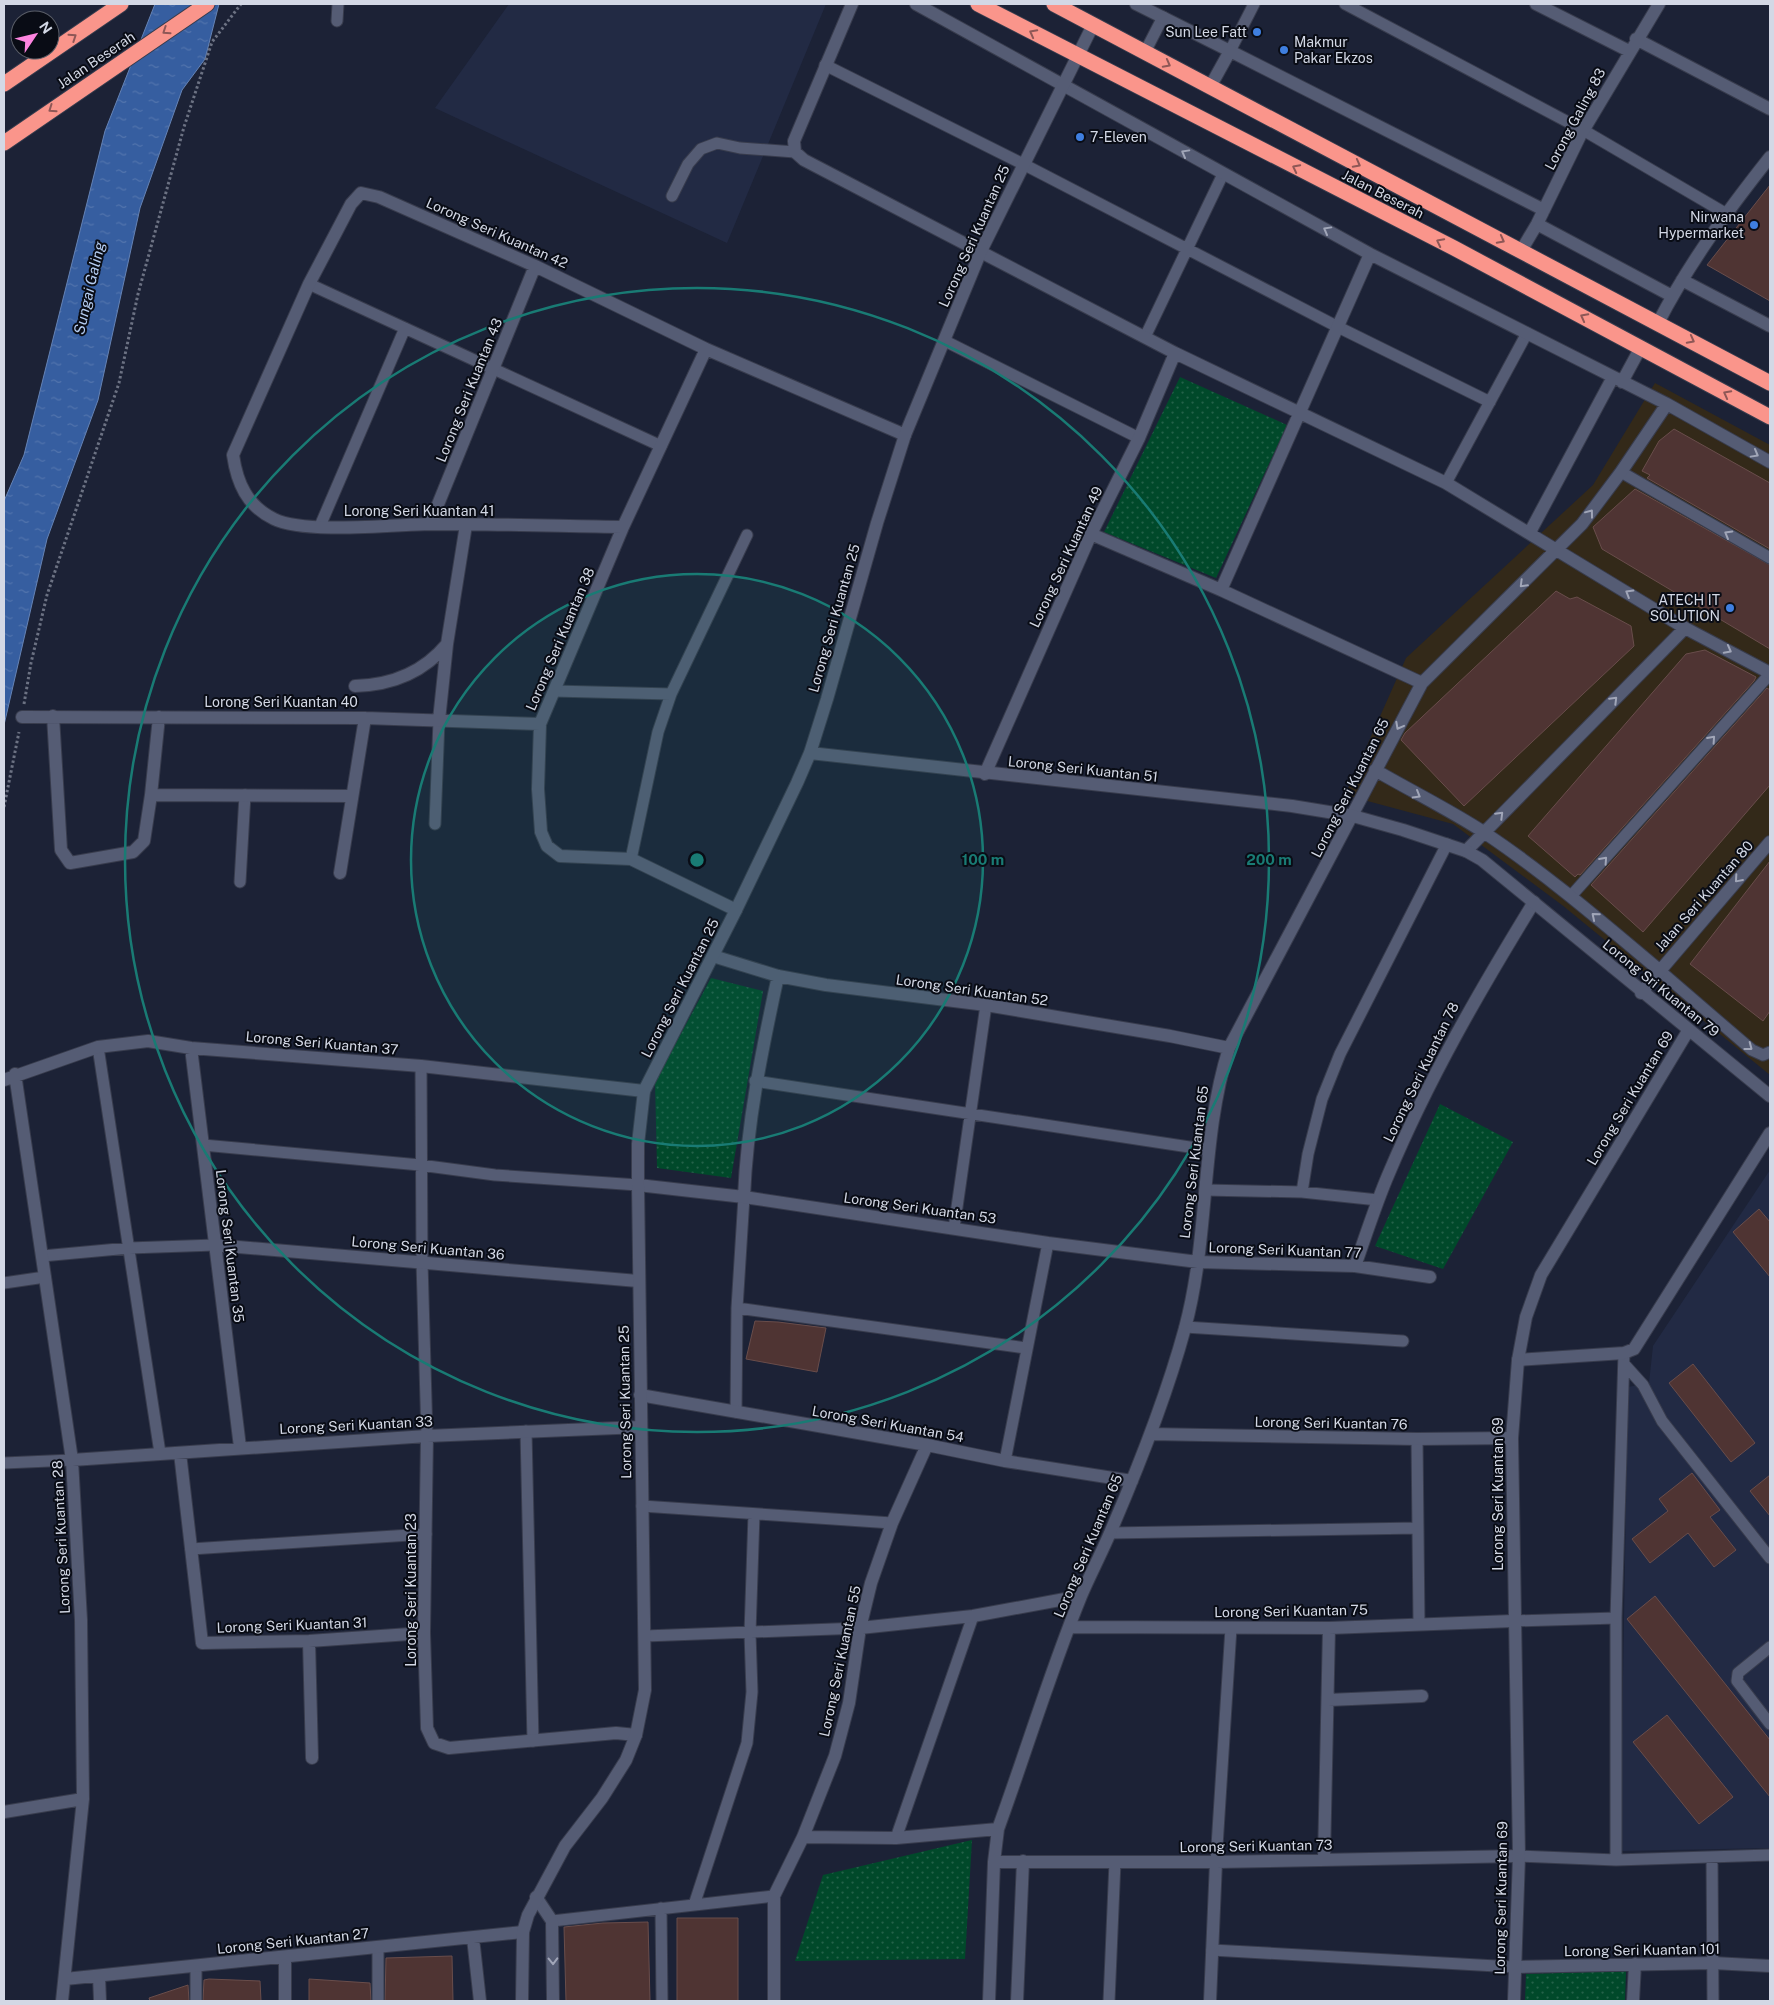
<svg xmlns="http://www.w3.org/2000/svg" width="1774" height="2005" font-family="'Public Sans',sans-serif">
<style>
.commercial{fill:#332919}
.built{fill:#222a44}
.park{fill:url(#park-dots)}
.water{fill:url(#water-ripples);stroke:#6583b5}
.building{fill:#4f3433;stroke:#694d4b}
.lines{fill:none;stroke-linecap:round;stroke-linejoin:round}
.lane-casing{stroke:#383c4d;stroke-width:13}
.street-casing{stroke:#383c4d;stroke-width:14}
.secondary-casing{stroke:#383c4d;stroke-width:14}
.highway-casing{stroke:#383c4d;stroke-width:17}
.path{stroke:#6c7283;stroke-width:3;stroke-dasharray:2.5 2.5;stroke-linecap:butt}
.lane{stroke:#555c74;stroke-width:11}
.street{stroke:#555c74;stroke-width:12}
.secondary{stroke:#555c74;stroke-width:12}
.highway{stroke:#fa958b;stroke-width:15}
.oneway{stroke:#8e5756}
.oneway2{stroke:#a1a6b8}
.ring{fill:none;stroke:#197b74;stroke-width:2.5}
.shop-dot{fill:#3f7fe0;stroke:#090c15;stroke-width:2}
.labels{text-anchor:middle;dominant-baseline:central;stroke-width:4;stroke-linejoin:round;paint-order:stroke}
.poi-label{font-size:14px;fill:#d3d8e5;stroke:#090c15;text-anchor:end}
.street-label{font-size:14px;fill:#d3d8e5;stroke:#090c15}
.water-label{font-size:15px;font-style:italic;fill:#b5cdf2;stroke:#090c15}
.centre{fill:#197b74;stroke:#090c15;stroke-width:2.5}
.ring-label{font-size:15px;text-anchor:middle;font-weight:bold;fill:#197b74;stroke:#090c15;stroke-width:4;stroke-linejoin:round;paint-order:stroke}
</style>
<defs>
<pattern id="park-dots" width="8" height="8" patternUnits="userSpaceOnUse" patternTransform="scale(1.25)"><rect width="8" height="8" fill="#00492a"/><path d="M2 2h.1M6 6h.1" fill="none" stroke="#246249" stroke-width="1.8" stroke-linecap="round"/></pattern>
<pattern id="water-ripples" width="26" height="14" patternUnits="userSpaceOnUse" patternTransform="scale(1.25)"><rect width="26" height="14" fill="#365ea0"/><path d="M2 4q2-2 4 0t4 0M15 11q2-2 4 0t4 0" fill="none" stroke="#5274ad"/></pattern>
</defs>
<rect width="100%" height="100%" fill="#1c2236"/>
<path class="commercial" d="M1655 383 1770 445V1075L1562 905 1453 824 1345 795 1406 658 1593 485Z"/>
<path class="built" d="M509 4H826L727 243 435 108Z
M1770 1170V1848L1620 1851 1628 1387 1649 1383 1653 1346Z"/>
<path class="park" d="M1180 377 1287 425 1216 578 1104 532Z
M711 978 763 991 731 1178 657 1168 655 1082Z
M1440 1104 1513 1142 1443 1269 1375 1246Z
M972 1840 965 1959 795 1961 823 1875Z
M1626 1971 1625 2001H1525L1526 1974Z"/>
<path class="water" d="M155 4H219L205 59 182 90 140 208 98 400 47 539 4 725V501L24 455 105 131Z"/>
<path class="building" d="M1770 185V301L1707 265Z
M1674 429 1770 483V549L1647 478 1650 475 1642 471 1659 441Z
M1635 489 1770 565V649L1602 549 1593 527Z
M1556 591 1570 599 1577 597 1631 626 1634 646 1464 806 1401 740 1405 733Z
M1705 650 1756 677 1754 681 1580 875 1578 874 1575 877 1528 836 1686 654Z
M1767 688 1770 690V785L1643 932 1591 885Z
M1770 861V1011L1763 1021 1690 964Z
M1759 1209 1770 1222V1277L1733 1232Z
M755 1321 778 1322 826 1328 817 1372 746 1359Z
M1693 1364 1755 1443 1731 1462 1669 1383Z
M1692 1473 1720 1510 1710 1517 1736 1550 1714 1567 1688 1533 1650 1563 1632 1539 1668 1511 1659 1499Z
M1770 1475V1516L1750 1491Z
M1655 1596 1770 1740V1797L1627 1619Z
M1667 1715 1733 1797 1699 1824 1633 1742Z
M677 1918H738V2001H677Z
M648 1922 650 2001H566L564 1927 603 1923Z
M452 1956 453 2001H385L386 1958Z
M209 1979 260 1981 261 2001H203L204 1980Z
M309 1979 370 1983 371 2001H309Z
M188 1985 189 2001H150L149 1998Z"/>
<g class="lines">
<defs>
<path id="lane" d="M1345 4 1583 130 1725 213
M337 21 338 4
M1230 51 1254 4
M1145 52 1163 17
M825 65 1023 164 1338 327 1490 402
M672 196 688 164 701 149 717 143 740 148 795 152
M309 284 661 446
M1145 337 1223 174
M945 341 1139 438
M1621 472 1770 558
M1446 483 1527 333
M320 526 405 328
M554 691 671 694
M435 824 439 720
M631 859 658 732 671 694 747 535
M240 882 245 795
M1571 896 1770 674
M1659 970 1752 1050 1763 1055 1770 1052
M98 1047 160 1453
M421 1066 422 1262 427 1436
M755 1081 1209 1150
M203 1145 420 1165 495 1175 638 1185
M1205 1190 1302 1192 1378 1200
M1302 1192 1308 1154 1322 1099 1340 1054 1447 844
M954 1228 986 1005
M42 1256 129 1248 215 1245
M4 1283 45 1277
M737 1308 1026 1348
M1185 1327 1403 1341
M1625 1365 1643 1385 1662 1421 1770 1558
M736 1412 737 1308 744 1197
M526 1431 533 1741
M1417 1439 1419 1623
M1005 1461 1048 1243
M4 1463 72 1460
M642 1506 892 1523
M1110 1533 1418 1528
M191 1549 426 1534
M1513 1621 1616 1618
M645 1636 860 1628
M1770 1647 1738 1673 1737 1681 1770 1724
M896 1838 973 1616
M1519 1856 1616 1860 1770 1855
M1712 1857 1713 2001
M1616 1860V1618L1624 1353
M1216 1862 1231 1628
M694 1905 747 1743 752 1692 750 1633 754 1514
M661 1908 662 2001
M552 1921 774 1896
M378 1948V2001
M1212 1950 1514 1967
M196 2001V1966
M1109 2001 1115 1862"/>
<path id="street" d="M852 4 794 141 795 152 804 160 1175 353 1446 483 1685 628 1770 673
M916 4 1370 254 1667 404 1770 462
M1136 4 1230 51
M1536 4 1629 51
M1636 39 1770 109
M1210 87 1230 51 1544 210
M1537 224 1672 296
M1521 251 1537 224 1580 136 1659 4
M1682 280 1770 326
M1658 323C1689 263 1728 210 1770 157
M706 349 623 527 540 724 538 789 541 832 547 846 560 856 631 859 736 910
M1622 382 1641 347
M430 524 535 266
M623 527C559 526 494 524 429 524 392 525 304 534 274 519 247 506 237 483 233 455L309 284 351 204 361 193 379 197 535 266 706 349 905 435
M1530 532 1613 377
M1091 534 1221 590 1422 683
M1221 590 1370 254
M355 686C391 685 423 673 447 644
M53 716 61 850 70 863 133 852 144 841 151 795
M22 717 365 718 540 724
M159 717 151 795 351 796
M439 720 447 644 466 525
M1375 770C1411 791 1450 810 1485 833 1546 874 1602 922 1659 970
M985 774 1091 534 1139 438 1175 353
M1466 851 1685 628
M340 873 365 718
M713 956 778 976 826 985 986 1005 1170 1036 1229 1048
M1641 993 1770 842
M191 1048 240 1447
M15 1074 72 1460 81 1620 83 1799 62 2001
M4 1080 98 1047 148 1041 191 1048 421 1066 644 1091
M638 1185 744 1197 1048 1243 1198 1262 1355 1266 1430 1277
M744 1197C747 1122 762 1050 778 976
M215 1245 638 1281
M1355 1266C1366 1235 1376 1203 1389 1173 1429 1078 1480 990 1534 902
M1518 1360 1624 1353 1634 1349 1770 1133
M640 1395 927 1445 1005 1461 1132 1481
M1150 1434 1417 1439 1512 1438
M427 1436 424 1633 427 1728 434 1743 449 1748 616 1733 636 1735
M180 1453 202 1643 309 1641 424 1633
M72 1460 427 1436 641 1427
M1069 1627 1329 1628 1513 1621
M860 1628 973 1616 1081 1596
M309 1641 312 1758
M1328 1700 1422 1696
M4 1812 83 1799
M803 1837 896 1838 998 1829
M1324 1860 1329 1628
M994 1862H1216L1519 1856
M536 1897 552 1921 553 2001
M473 1938 480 2001
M285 1957V2001
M1514 1967 1713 1963 1770 1966
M99 1976 100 2001
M65 1979 523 1932
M774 2001V1896L803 1837 835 1756 849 1703 860 1628 871 1583 892 1523 927 1445
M989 2001 994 1862 998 1829C1026 1752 1050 1672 1081 1596 1090 1575 1101 1554 1110 1533 1139 1466 1166 1398 1185 1328 1210 1235 1200 1140 1229 1048L1422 683 1582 524 1621 472 1667 404
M1017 2001 1023 1861
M1210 2001 1216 1862
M1633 2001 1635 1964"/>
<path id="secondary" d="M810 753 1292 806 1353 816 1403 830 1466 851 1482 860 1770 1096
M522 2001 523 1932 528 1915 565 1846 602 1798 626 1760 636 1735 645 1690 638 1185V1144L644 1091 736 910 797 783 810 753 827 699 877 523 905 435 981 251 1093 25
M1514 2001 1519 1856 1512 1438 1518 1360 1526 1317 1541 1275 1688 1031"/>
<path id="highway" d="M978 4 1454 248 1770 417
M1054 4 1770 383
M4 84 121 4
M4 143 207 4"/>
</defs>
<use href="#lane" class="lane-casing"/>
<use href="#street" class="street-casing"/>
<use href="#secondary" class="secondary-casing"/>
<use href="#highway" class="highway-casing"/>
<path class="path" d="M24 704 31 663 47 595 119 383 138 294 184 127 212 42 241 4
M4 807 19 732"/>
<use href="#lane" class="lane"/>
<use href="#street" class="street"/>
<use href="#secondary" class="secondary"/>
<use href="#highway" class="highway"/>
</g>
<defs><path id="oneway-chevron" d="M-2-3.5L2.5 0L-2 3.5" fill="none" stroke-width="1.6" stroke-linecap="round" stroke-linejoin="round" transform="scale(1.25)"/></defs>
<g class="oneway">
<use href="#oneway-chevron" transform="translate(166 31) rotate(146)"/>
<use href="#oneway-chevron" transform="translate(1033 33) rotate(-152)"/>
<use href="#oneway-chevron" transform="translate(73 37) rotate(-34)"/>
<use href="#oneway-chevron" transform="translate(1167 64) rotate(28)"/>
<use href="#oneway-chevron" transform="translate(52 109) rotate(145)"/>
<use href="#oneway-chevron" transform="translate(1357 164) rotate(28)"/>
<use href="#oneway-chevron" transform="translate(1296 168) rotate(-153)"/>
<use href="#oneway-chevron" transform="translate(1501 240) rotate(28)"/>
<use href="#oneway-chevron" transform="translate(1440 242) rotate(-153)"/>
<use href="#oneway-chevron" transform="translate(1584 317) rotate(-152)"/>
<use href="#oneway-chevron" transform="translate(1691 340) rotate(28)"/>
<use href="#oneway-chevron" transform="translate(1727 394) rotate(-152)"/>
</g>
<g class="oneway2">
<use href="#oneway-chevron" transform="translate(1185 153) rotate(-151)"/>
<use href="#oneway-chevron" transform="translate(1327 230) rotate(-151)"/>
<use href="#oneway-chevron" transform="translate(1755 454) rotate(29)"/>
<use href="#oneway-chevron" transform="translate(1590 513) rotate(-53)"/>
<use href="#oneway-chevron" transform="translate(1728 534) rotate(-150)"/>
<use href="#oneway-chevron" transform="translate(1523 584) rotate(135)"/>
<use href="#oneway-chevron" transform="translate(1629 593) rotate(-149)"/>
<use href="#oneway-chevron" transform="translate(1728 650) rotate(28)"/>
<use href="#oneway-chevron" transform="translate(1614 700) rotate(-45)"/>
<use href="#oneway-chevron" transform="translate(1399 726) rotate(118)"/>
<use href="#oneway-chevron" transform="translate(1712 739) rotate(-48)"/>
<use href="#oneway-chevron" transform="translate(1417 795) rotate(30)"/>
<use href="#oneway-chevron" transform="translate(1500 815) rotate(-45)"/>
<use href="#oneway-chevron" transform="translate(1604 860) rotate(-48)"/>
<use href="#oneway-chevron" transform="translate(1738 879) rotate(131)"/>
<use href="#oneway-chevron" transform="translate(1595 916) rotate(-140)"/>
<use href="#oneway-chevron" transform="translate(1749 1047) rotate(37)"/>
<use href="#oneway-chevron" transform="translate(553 1961) rotate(89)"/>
</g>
<circle cx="697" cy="860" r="286" fill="#197b74" fill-opacity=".12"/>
<g class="ring">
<circle cx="697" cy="860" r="286"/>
<circle cx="697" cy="860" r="572"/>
</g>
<g class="shop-dot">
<circle cx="1257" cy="32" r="5"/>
<circle cx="1284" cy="50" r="5"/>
<circle cx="1080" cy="137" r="5"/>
<circle cx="1754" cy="225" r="5"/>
<circle cx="1730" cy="608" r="5"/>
</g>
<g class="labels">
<g class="poi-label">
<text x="1247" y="32">Sun Lee Fatt</text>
<text x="1294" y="42" text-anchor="start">Makmur<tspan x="1294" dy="16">Pakar Ekzos</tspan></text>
<text x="1090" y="137" text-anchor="start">7-Eleven</text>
<text x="1744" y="217">Nirwana<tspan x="1744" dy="16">Hypermarket</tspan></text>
<text x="1720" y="600">ATECH IT<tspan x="1720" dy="16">SOLUTION</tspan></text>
</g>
<g class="street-label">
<text transform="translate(96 60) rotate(-34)">Jalan Beserah</text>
<text transform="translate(1575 119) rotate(-62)">Lorong Galing 83</text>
<text transform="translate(1383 194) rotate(27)">Jalan Beserah</text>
<text transform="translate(497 233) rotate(24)">Lorong Seri Kuantan 42</text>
<text transform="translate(974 236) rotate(-66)">Lorong Seri Kuantan 25</text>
<text transform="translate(469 390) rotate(-68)">Lorong Seri Kuantan 43</text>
<text x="419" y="511">Lorong Seri Kuantan 41</text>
<text transform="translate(1066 557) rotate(-65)">Lorong Seri Kuantan 49</text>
<text transform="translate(834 618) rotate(-74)">Lorong Seri Kuantan 25</text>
<text transform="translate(560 639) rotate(-67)">Lorong Seri Kuantan 38</text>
<text x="281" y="702">Lorong Seri Kuantan 40</text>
<text transform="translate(1083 769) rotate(6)">Lorong Seri Kuantan 51</text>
<text transform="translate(1350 788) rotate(-63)">Lorong Seri Kuantan 65</text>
<text transform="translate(1704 896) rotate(-49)">Jalan Seri Kuantan 80</text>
<text transform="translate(680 988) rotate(-63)">Lorong Seri Kuantan 25</text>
<text transform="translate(1661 988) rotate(39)">Lorong Sri Kuantan 79</text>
<text transform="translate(972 990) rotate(8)">Lorong Seri Kuantan 52</text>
<text transform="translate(322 1043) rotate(5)">Lorong Seri Kuantan 37</text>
<text transform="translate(1421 1072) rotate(-64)">Lorong Seri Kuantan 78</text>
<text transform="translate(1630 1098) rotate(-59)">Lorong Seri Kuantan 69</text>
<text transform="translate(1194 1162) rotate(-83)">Lorong Seri Kuantan 65</text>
<text transform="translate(920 1208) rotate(8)">Lorong Seri Kuantan 53</text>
<text transform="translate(230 1246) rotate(83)">Lorong Seri Kuantan 35</text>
<text transform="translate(428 1248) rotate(5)">Lorong Seri Kuantan 36</text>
<text transform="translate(1285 1250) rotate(2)">Lorong Seri Kuantan 77</text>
<text transform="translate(625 1402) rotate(-91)">Lorong Seri Kuantan 25</text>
<text transform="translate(1331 1423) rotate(1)">Lorong Seri Kuantan 76</text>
<text transform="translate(888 1424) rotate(10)">Lorong Seri Kuantan 54</text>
<text transform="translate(356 1425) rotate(-3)">Lorong Seri Kuantan 33</text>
<text transform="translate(1498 1494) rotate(-90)">Lorong Seri Kuantan 69</text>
<text transform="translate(61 1537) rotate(-93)">Lorong Seri Kuantan 28</text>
<text transform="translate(1088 1546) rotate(-67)">Lorong Seri Kuantan 65</text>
<text transform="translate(411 1590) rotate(-90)">Lorong Seri Kuantan 23</text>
<text transform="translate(1291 1611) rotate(-1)">Lorong Seri Kuantan 75</text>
<text transform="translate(292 1625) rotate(-2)">Lorong Seri Kuantan 31</text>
<text transform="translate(840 1661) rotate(-78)">Lorong Seri Kuantan 55</text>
<text transform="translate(1256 1846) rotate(-1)">Lorong Seri Kuantan 73</text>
<text transform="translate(1501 1898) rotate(-89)">Lorong Seri Kuantan 69</text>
<text transform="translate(293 1941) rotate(-6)">Lorong Seri Kuantan 27</text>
<text transform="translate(1642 1950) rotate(-1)">Lorong Seri Kuantan 101</text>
</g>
<g class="water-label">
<text transform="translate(89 288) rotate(-77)">Sungai Galing</text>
</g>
</g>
<circle cx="697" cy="860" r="8" class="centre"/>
<g class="ring-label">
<text x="983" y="865">100 m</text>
<text x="1269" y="865">200 m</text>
</g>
<rect width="1774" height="2005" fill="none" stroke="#d3d8e5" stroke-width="10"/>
<g transform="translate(35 35) rotate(55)"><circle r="24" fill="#090c15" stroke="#5a5e68"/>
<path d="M0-4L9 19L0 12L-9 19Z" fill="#fe85e0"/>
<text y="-8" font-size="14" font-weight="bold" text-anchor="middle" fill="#d3d8e5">N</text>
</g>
</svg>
